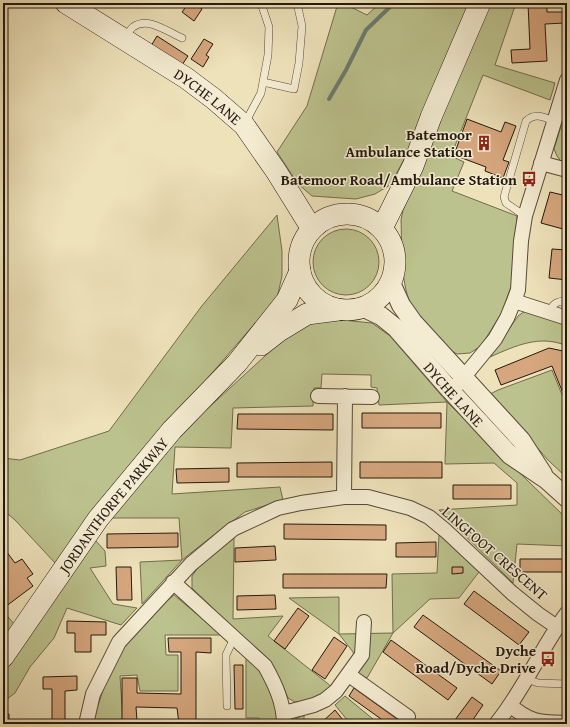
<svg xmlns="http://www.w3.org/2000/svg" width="570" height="727" font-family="'Gentium Book Plus',serif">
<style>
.green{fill:#bcc28d;stroke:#706d4e}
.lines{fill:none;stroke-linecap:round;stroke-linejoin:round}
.stream{stroke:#6a7c6f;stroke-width:4}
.building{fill:#d6a77e;stroke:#24180e}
.service-casing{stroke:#564a39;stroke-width:8}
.minor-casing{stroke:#564a39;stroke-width:16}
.tertiary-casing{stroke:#564a39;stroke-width:20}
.secondary-casing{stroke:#24180e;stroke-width:22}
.service{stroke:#f4ecd2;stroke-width:7}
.minor{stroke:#f4ecd2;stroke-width:14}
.tertiary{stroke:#f4ecd2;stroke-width:18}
.secondary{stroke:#f4ecd2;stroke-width:21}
.labels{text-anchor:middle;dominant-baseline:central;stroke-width:3;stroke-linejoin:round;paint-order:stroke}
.street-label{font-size:15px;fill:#24180e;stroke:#f4ecd2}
.poi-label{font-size:15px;font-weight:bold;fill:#24180e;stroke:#f4ecd2;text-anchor:end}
</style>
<rect width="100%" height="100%" fill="#eee2ba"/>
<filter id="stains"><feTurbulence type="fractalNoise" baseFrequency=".005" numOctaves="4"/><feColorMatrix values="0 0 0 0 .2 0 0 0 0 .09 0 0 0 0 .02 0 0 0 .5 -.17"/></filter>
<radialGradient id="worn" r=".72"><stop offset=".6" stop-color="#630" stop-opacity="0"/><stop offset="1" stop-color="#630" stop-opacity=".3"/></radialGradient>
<path class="green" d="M338 3H343L367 15 380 3H469L407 154 390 185 375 194 356 199 312 196 298 184 277 152 307 106Z
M488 3H516L495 65 555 83 550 100 483 75 451 156 464 162 452 191 517 216 512 284 501 314 481 346 470 353 457 354 450 350C438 336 423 322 413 308 400 288 402 244 401 220L403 210Z
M563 120 567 134V164L562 163 557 156 554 149Z
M277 215 282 251V276L277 298 148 447 56 564 15 520 3 510V458L20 460 109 431 201 307Z
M313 262a33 33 0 1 1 66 0a33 33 0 1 1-66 0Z
M525 311 567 324V346C540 334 515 346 490 357L518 316Z
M342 320 372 323 390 336 447 402 567 519V546L517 544 513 583 439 510 517 505V483L494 463 445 464 447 402 379 405 377 388 371 387V375L322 374 321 388H314L313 406 233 408 231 448 175 447 172 494 280 487 283 500 245 512 215 534 182 560 142 604 140 562 182 560 179 518H108L170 443 289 334 312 322Z
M552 370 567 407V478L548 460 490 394 498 390Z
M439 534 459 550 479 572 459 598 430 599 393 633 367 678 359 674 353 652 339 634 289 598 339 597V634L393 633 392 574 437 573Z
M234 538 233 619 283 616 268 636 332 687 315 698 306 702H295L288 698 282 684 269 662 192 588V576L200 565Z
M95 540 105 551 106 566 90 568 113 604 137 608 121 625 67 608 54 638 30 667 15 693 3 702V670L63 581Z
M174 595 222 635H165L166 655H178V691H140L137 675 120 676 123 723 148 724H92L105 684 116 659 144 620Z
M3 611 14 624 3 640Z
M246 658 258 667 275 699 277 724H259V718H246Z
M345 696 379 724H345L348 721 335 705Z
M304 715V724H290L295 719Z"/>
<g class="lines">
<path class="stream" d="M329 99 346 70 366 30 394 3"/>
</g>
<path class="building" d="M184 3H194L202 9 194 21 182 12 185 8 182 6Z
M528 3H547V12H565V23L545 24 547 61 512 63 511 50 530 49Z
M157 36 188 56 182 65 151 46Z
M204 39 213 44 206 55 209 57 203 67 191 59Z
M467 119 501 132 505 122 516 126 503 160 509 162 503 178 485 171 486 167 454 155Z
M550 192 567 196V216L563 229 541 223Z
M552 249 567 250V280L549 278Z
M549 348 563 351 567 354V403L552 366 501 385 495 370Z
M362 413H441V428H362Z
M238 414H333V430L237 429Z
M332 462V477H237V463Z
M360 462H442V478H360Z
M229 468V482L177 483 176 469Z
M453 485H511V499H453Z
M284 524 386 525V540L284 539Z
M178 533V547L107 548V534Z
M436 542V557H396V543Z
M275 546 276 560 235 562V548Z
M3 547 15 563 22 559 33 574 27 578 33 586 5 607 3 605Z
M520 559H567V572H520Z
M116 567H131L132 600H117Z
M452 567H463V573L452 574Z
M283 574H387L386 588H283Z
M474 591 529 632 519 645 464 604Z
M275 595 276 609 237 610V596Z
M298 608 309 616 285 649 274 641Z
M423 615 501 671 492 684 414 627Z
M67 621 106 622V635H91V652H75V633H67Z
M334 637 347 646 325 679 312 670Z
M168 638H211V653L196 652V724H179L177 708 136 707 137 721 122 720V678H137V693L181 694V652H169Z
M391 640 457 688 448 700 383 652Z
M234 665H243V709H235Z
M77 676V690L65 691V724H52V689H43V677Z
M354 688 404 724H388L349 696Z
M472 697 483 705 470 724H452Z
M335 710 343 720 339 724H320Z
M3 714H9V724H3Z
M243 721H256V724H242Z"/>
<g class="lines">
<defs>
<path id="service" d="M125 37C128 34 130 29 133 27 148 16 168 32 182 38
M263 82 294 89 299 63 302 26 297 3
M245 123 261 93 268 55 269 27 261 3
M525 216 506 203 504 197 526 121C536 112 543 117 554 121
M549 311C554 303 557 301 567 301
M527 679 538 683 567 684
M227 706 226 655 234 638"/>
<path id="minor" d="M541 163 567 170
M514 301 567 318
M458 384 495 339 507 318 514 301 518 290 521 241 525 216 567 80
M318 396 372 397
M344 497 345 396
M173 582 265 666C275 684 284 703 284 724
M349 675 408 717
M510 705C530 723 541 722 567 723
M284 713 314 705 325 700 336 691 362 655 364 622
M86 724 93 694 119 642 191 564 233 529 278 508 301 503 344 497H368L410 508 429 517 446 531 512 593 538 614 557 627
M496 724C524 690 541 648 567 613"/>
<g id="tertiary">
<path d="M391 283 401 305 413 322 521 440 543 474"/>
<path id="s1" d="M362 307 381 316 396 328 451 391 510 455 547 480 567 498"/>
</g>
<g id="secondary">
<path id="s2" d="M66 3 186 78 214 99 244 125 276 171 312 229"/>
<circle cx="347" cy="262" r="48"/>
<path d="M382 228 413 166 431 117 480 3"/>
<path d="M261 345 279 331 307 314 338 310"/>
<path id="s3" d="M3 657 98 519 172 430 237 363 287 300 300 271"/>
</g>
</defs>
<use href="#service" class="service-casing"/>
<use href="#minor" class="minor-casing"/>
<use href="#tertiary" class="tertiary-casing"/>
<use href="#secondary" class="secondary-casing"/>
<use href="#service" class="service"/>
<use href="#minor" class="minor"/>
<use href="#tertiary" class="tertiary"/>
<use href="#secondary" class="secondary"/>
</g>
<defs>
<symbol id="building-bare" viewBox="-9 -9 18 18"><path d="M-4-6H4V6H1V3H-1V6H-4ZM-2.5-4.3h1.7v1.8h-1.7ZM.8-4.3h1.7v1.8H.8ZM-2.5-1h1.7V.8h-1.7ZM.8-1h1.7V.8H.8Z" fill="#8f2418" stroke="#f4ecd2" stroke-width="2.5" paint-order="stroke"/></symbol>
<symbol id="bus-bare" viewBox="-9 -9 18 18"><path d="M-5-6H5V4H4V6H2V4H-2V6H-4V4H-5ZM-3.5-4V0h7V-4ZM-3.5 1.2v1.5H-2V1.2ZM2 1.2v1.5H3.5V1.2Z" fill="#8f2418" stroke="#f4ecd2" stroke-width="2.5" paint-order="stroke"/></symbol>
</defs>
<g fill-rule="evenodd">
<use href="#building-bare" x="473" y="132" width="22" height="22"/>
<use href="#bus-bare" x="518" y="168" width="22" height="22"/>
<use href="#bus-bare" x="537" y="648" width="22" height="22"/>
</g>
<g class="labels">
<g class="street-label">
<text stroke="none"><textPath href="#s2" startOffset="170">DYCHE LANE</textPath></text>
<text stroke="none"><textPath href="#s1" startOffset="128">DYCHE LANE</textPath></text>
<text stroke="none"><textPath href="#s3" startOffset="188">JORDANTHORPE PARKWAY</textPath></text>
<text transform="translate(495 553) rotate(41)">LINGFOOT CRESCENT</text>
</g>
<g class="poi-label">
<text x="472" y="134">Batemoor<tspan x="472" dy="17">Ambulance Station</tspan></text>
<text x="517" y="179">Batemoor Road/Ambulance Station</text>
<text x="536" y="650">Dyche<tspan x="536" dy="17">Road/Dyche Drive</tspan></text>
</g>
</g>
<rect width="570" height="727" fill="none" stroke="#eee2ba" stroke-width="16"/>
<rect x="4" y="4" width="562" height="719" fill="none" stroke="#24180e" stroke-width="2"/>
<rect x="8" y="8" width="554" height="711" fill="none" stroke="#24180e"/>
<rect width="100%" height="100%" filter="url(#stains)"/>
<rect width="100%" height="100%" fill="url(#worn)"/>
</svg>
